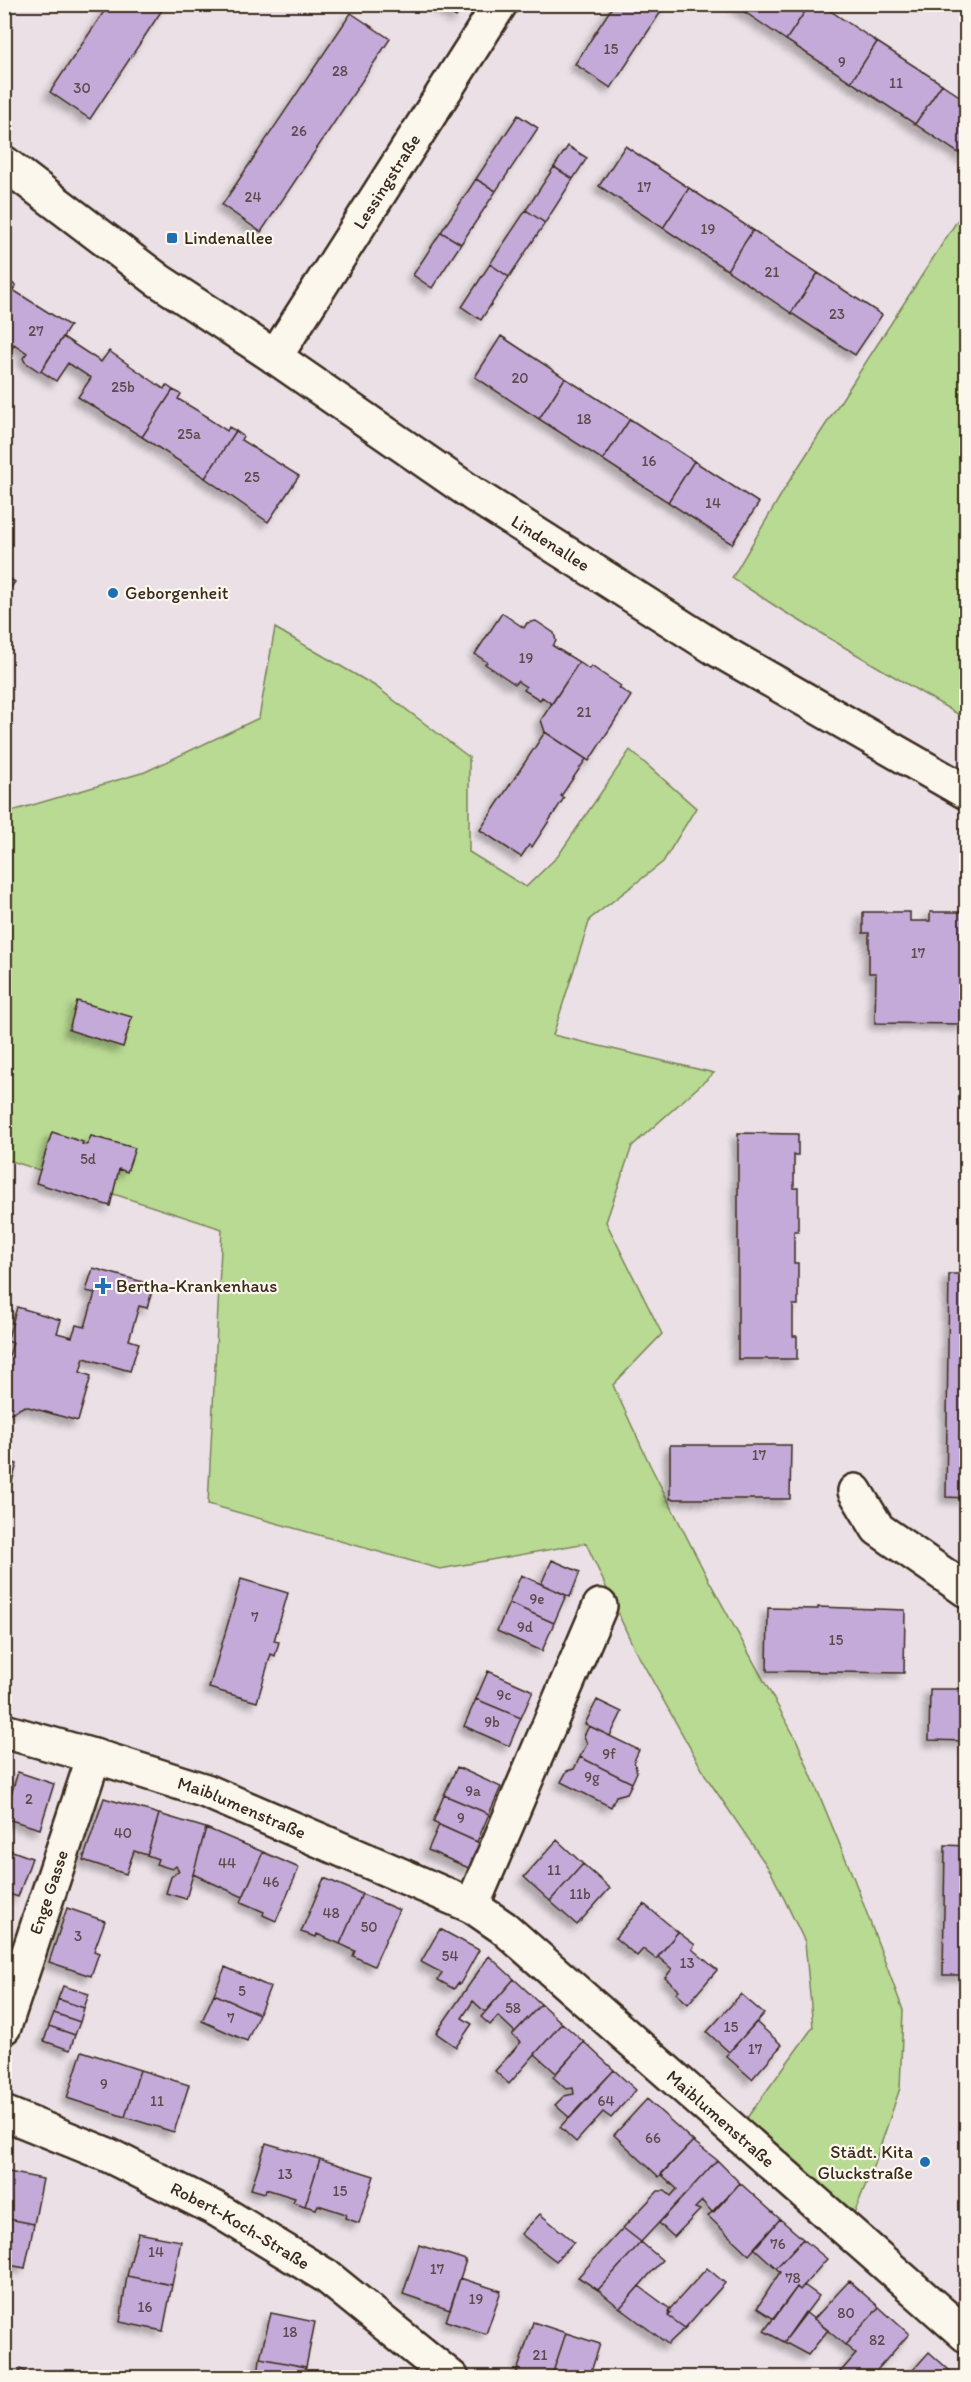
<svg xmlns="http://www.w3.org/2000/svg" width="971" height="2382" font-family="Itim,sans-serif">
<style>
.green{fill:#b9da93;stroke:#7a8258;stroke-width:1.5}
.building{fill:#c4aad8;stroke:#3b2a1e;stroke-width:1.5;filter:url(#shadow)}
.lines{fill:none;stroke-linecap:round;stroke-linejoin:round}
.street-casing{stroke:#3b2a1e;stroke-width:38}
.secondary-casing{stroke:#3b2a1e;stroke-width:38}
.street{stroke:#fbf7ec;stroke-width:33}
.secondary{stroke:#fbf7ec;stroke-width:33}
.poi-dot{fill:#1f6fb2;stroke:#fbf7ec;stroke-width:2}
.labels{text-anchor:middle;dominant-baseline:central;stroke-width:4.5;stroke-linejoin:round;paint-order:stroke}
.number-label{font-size:15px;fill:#5d4a4c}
.street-label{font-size:18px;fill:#3b2a1e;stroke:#fbf7ec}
.poi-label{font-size:18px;fill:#3b2a1e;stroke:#fbf7ec;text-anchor:start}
</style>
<defs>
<filter id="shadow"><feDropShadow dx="-5.5" dy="5.5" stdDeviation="3" flood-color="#0004"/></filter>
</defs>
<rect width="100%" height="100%" fill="#eae0e6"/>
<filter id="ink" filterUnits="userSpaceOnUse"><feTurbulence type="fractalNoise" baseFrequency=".0167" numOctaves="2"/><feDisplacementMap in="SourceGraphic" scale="12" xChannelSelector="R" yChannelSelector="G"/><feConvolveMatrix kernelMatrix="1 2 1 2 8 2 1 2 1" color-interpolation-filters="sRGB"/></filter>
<g filter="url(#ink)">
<path class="green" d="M966 207V719L783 611 732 578 788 483Z
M275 628 375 686 469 757V852L526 887 558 856 630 750 696 808 663 862 590 919 553 1035 714 1073 632 1146 606 1222 662 1334 613 1385 650 1465 707 1577 797 1741 854 1879 903 2010 900 2088 876 2159 853 2216 744 2122 813 2027 805 1942 771 1872 707 1778 633 1646 586 1543 440 1569 208 1504 222 1229 5 1159V813L145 772 259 718Z"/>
<path class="building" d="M109 4H166L90 119 50 92Z
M436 4H464L456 17Z
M614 4H666L611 88 575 64Z
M733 4H810L786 40Z
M810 4H820L877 42 851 82 786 40Z
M351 13 390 39 261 232 222 205Z
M877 42 942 84 915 124 851 82Z
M942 84 966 101V158L915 124Z
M518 115 538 128 496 191 476 179Z
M568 146 587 158 573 179 554 167Z
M625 146 689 188 663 228 599 186Z
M554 167 573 179 545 223 526 210Z
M476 179 496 191 461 244 441 232Z
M689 188 753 230 727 270 663 228Z
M526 210 545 223 509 277 490 264Z
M753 230 818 273 791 313 727 270Z
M441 232 461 244 432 288 413 275Z
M490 264 509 277 481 320 462 307Z
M818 273 882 315 855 355 791 313Z
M8 280 16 286 13 290 70 326 40 372 25 362 23 358 27 353 14 344 11 350 9 349 12 343 4 338V286Z
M501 336 565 378 539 419 475 377Z
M63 337 101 362 109 351 164 389 166 385 173 390 142 437 78 397 91 378 68 363 56 381 41 371Z
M565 378 630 419 603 460 539 419Z
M173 390 181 394 178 399 208 417 207 418 227 431 229 427 236 431 205 478 142 437Z
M630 419 694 461 668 502 603 460Z
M236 431 243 436 241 440 299 476 268 522 205 478Z
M694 461 759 503 732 544 668 502Z
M4 575 15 582 4 597Z
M502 613 524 628 527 623 536 621 554 633 556 641 553 646 579 662 552 704 542 697 540 700 524 690 526 687 517 681 515 684 485 664 487 662 475 654Z
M4 618 12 632 4 640Z
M579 662 589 669 591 666 621 686 619 688 631 696 589 761 545 732 541 720Z
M545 732 586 759 561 796 564 798 532 847 529 845 521 857 480 830Z
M863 912H910V921H930V912H966V973H963V1024L875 1023 876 973H869V933H863Z
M77 1001 132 1017 123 1047 69 1030Z
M52 1132 83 1142 82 1144 87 1145 91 1136 135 1148 127 1172 119 1169 110 1206 36 1183Z
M738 1133 798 1134V1155H794V1188H798V1231H794V1263H798V1305H793V1336H797V1359H738Z
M93 1268 154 1285 147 1308 139 1306 129 1340 139 1343 130 1371 84 1358 80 1372 91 1376 78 1421 25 1406 11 1413 4 1411V1363L7 1362 13 1343 7 1341 17 1307 61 1320 57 1333 72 1337 76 1325 85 1327 95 1293 86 1291Z
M949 1274H966V1498L946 1497Z
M670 1445H791L790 1499H670Z
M4 1460 17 1464 4 1509Z
M552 1560 580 1572 570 1597 541 1584Z
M521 1575 566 1595 554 1623 509 1603Z
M241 1579 288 1593 274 1641 279 1642 275 1656 271 1654 257 1702 209 1688Z
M509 1603 554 1623 542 1651 497 1631Z
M818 1607 905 1610 904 1673 767 1671 768 1608 818 1609Z
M488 1671 533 1691 521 1718 476 1699Z
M930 1689H966V1749V1741L929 1740Z
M476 1699 521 1718 509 1746 464 1726Z
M597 1700 622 1712 610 1736 585 1724Z
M589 1726 639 1750 634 1761 637 1772 632 1783 580 1757 587 1744 584 1736Z
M580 1757 632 1783 627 1793 616 1796 611 1807 561 1782 567 1771 574 1769Z
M457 1767 501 1787 489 1814 444 1795Z
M18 1772 54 1784 40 1829 4 1818Z
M444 1795 489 1814 477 1842 433 1822Z
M104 1798 159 1814 147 1855 134 1851 126 1874 83 1860Z
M159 1814 206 1828 186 1899 166 1893 171 1877 179 1871 176 1866 172 1869 156 1864 158 1859 147 1855Z
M439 1825 482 1844 471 1869 428 1850Z
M206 1828 263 1852 243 1897 193 1874Z
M557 1840 583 1864 550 1901 524 1877Z
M945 1845 966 1846V1975H943Z
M4 1848 32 1858 18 1897 4 1892Z
M263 1852 299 1868 276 1921 263 1915 264 1912 241 1902Z
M583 1864 610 1888 577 1925 550 1901Z
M324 1878 362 1894 340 1944 317 1934 316 1937 301 1932Z
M362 1894 399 1910 374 1966 353 1956 355 1951 340 1944Z
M644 1904 678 1932 656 1959 643 1949 637 1956 615 1938Z
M67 1908 105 1921 94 1951 99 1953 91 1976 49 1962Z
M440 1929 479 1950 460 1984 458 1983 454 1989 438 1980 442 1973 421 1962Z
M678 1932 695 1945 692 1949 717 1970 688 2004 676 1993 679 1990 665 1978 672 1969 658 1957Z
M489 1956 514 1979 485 2012 473 2001 462 2018 472 2024 456 2047 436 2033Z
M225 1967 270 1987 259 2014 214 1994Z
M514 1979 541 2004 515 2032 498 2016 490 2025 481 2017Z
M63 1986 89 1994 84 2008 58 1999Z
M214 1994 259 2014 247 2041 202 2021Z
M741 1994 764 2014 729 2052 707 2032Z
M58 1999 84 2008 80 2022 54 2013Z
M541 2004 562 2023 509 2084 495 2071 521 2042 512 2035Z
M54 2013 80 2022 75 2035 49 2026Z
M756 2022 782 2045 752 2079 726 2056Z
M562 2023 584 2042 556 2073 535 2054Z
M49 2026 75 2035 70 2050 44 2041Z
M584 2042 614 2070 570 2118 555 2105 564 2096 574 2094 573 2088 566 2089 553 2077Z
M82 2051 140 2070 125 2117 67 2098Z
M140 2070 189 2085 174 2132 125 2117Z
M614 2070 636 2090 611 2118 603 2112 576 2142 560 2127Z
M647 2099 693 2141 659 2177 614 2135Z
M693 2141 717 2160 641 2242 623 2228 658 2191H665L671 2196 677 2189 661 2174Z
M266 2143 320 2159 305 2206 293 2202 295 2198 266 2189 265 2193 251 2189Z
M320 2159 374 2176 359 2223 345 2218 346 2214 318 2205 316 2209 305 2206Z
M717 2160 740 2183 713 2213 702 2201 695 2208 700 2210 674 2237 659 2223Z
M4 2171 43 2179 34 2224 4 2218Z
M740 2183 780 2219 749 2255 708 2216Z
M540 2214 574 2242 556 2261 521 2234Z
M4 2218 34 2224 25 2268 4 2264Z
M780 2219 803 2239 776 2268 754 2248Z
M623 2228 641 2242 598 2290 578 2277Z
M138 2233 181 2241 172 2285 127 2276Z
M803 2239 827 2259 800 2290 797 2287 774 2319 757 2308 780 2272 776 2268Z
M641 2242 662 2260 620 2308 598 2290Z
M419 2245 466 2260 450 2310 403 2294Z
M707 2268 725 2283 685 2328 668 2316 671 2313 668 2311Z
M127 2276 172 2285 163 2331 120 2322Z
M460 2278 501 2291 486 2334 446 2321Z
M849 2281 879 2307 845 2345 814 2319Z
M804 2285 819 2296 784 2342 764 2331 797 2287 800 2290Z
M639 2286 670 2309 668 2316 685 2328 668 2344 620 2308Z
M879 2307 909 2334 870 2378H835L856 2354 845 2345Z
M805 2312 828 2330 808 2355 784 2342Z
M271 2313 315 2322 306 2367 260 2358Z
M533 2322 566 2333 551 2378H515Z
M566 2333 600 2344 589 2378H551Z
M929 2352 958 2378H906Z
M260 2358 306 2367 304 2378H258Z
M21 2369 34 2378H15Z"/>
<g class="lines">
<defs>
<g id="street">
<path id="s1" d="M275 357 500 4"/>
<path d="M855 1491 878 1529 966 1590"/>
<path id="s2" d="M4 1731 111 1761 206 1791 472 1906 504 1928 966 2335"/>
<path d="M472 1906 600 1606"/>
<path id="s3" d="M4 2027 94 1756"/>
<path id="s4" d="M4 2113 108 2155 216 2209 326 2276 452 2378"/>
</g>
<g id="secondary">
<path id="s5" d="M4 163 158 280 275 357 473 494 715 648 966 792"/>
</g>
</defs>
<use href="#street" class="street-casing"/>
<use href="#secondary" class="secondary-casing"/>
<use href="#street" class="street"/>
<use href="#secondary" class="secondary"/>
</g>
</g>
<g class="poi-dot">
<rect x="166" y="232" width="12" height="12" rx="3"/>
<circle cx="113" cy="593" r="6"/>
<path d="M100 1277h6v6h6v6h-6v6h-6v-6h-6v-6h6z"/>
<circle cx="925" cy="2162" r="6"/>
</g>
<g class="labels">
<g class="number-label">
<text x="611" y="49">15</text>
<text x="842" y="62">9</text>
<text x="340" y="71">28</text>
<text x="896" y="83">11</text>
<text x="82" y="88">30</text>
<text x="299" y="131">26</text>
<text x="644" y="187">17</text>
<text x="253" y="197">24</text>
<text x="708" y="229">19</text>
<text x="772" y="272">21</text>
<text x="837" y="314">23</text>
<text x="36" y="331">27</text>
<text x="520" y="378">20</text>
<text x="123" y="387">25b</text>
<text x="584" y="419">18</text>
<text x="189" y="434">25a</text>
<text x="649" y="461">16</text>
<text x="252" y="477">25</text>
<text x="713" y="503">14</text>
<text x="526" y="658">19</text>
<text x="584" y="712">21</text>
<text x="918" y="953">17</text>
<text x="88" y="1159">5d</text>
<text x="759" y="1455">17</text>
<text x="537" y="1599">9e</text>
<text x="255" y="1617">7</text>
<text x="525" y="1627">9d</text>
<text x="836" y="1640">15</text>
<text x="504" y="1695">9c</text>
<text x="492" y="1722">9b</text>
<text x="609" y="1754">9f</text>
<text x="592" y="1777">9g</text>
<text x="473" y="1791">9a</text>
<text x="29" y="1799">2</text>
<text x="461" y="1818">9</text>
<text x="123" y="1833">40</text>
<text x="227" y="1863">44</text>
<text x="554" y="1870">11</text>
<text x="271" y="1882">46</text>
<text x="580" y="1894">11b</text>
<text x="331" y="1913">48</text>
<text x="369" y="1927">50</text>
<text x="78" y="1936">3</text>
<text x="450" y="1956">54</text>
<text x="687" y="1963">13</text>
<text x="242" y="1991">5</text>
<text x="513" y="2008">58</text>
<text x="231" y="2018">7</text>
<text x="731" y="2027">15</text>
<text x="755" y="2049">17</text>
<text x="104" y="2084">9</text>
<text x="157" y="2101">11</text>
<text x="606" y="2101">64</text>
<text x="653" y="2138">66</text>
<text x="285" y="2174">13</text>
<text x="340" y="2191">15</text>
<text x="778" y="2244">76</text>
<text x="156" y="2252">14</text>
<text x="437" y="2269">17</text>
<text x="793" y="2278">78</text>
<text x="476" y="2299">19</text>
<text x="145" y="2307">16</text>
<text x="846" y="2313">80</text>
<text x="290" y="2332">18</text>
<text x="877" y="2340">82</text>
<text x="540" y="2355">21</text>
</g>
<g class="street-label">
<text stroke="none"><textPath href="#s1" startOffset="208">Lessingstraße</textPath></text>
<text stroke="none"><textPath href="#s5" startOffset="666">Lindenallee</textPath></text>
<text stroke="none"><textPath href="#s2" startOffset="250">Maiblumenstraße</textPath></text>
<text stroke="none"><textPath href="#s3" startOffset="142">Enge Gasse</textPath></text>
<text stroke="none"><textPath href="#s2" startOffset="828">Maiblumenstraße</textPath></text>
<text stroke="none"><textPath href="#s4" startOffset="262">Robert-Koch-Straße</textPath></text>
</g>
<g class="poi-label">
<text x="184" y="238">Lindenallee</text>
<text x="125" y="593">Geborgenheit</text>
<text x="116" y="1286">Bertha-Krankenhaus</text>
<text x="913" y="2152" text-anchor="end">Städt. Kita<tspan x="913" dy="21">Gluckstraße</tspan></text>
</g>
</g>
<rect width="971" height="2382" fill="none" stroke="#fbf7ec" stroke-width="24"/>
<rect x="12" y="12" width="947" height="2358" fill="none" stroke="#3b2a1e" stroke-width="2" filter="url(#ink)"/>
</svg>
